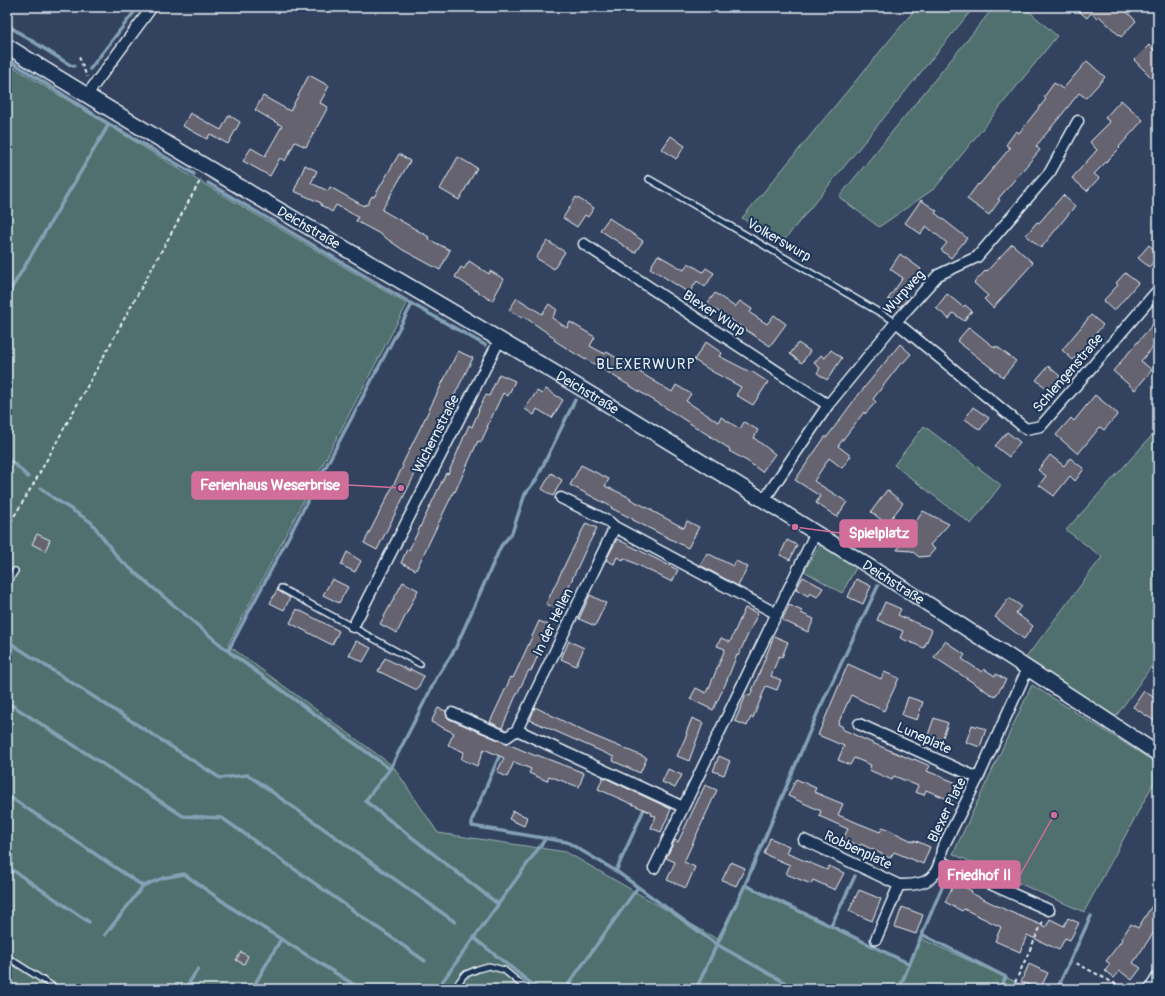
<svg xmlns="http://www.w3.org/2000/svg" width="1165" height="996" font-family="Pangolin,sans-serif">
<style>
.green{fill:#506f6e;stroke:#9cb0b3}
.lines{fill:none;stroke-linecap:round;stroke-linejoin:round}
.stream{stroke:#84a1b5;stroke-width:3.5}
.building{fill:#666371;stroke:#e8f1f8}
.lane-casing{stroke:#e8f1f8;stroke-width:8}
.street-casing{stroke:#e8f1f8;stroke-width:13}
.secondary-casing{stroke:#e8f1f8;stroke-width:17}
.path{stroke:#e8f1f8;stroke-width:2;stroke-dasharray:4 3;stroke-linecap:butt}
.lane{stroke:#1d3557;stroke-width:5}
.street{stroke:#1d3557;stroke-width:10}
.secondary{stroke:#1d3557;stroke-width:14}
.labels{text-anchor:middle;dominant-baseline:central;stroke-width:4;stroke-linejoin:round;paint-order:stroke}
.street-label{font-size:14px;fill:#e8f1f8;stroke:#1d3557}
.neighbourhood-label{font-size:15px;letter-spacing:1px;fill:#e8f1f8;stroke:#1d3557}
.leader{fill:none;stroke:#d16f9a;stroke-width:1.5}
.callout-dot{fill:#d16f9a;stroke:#1d3557;stroke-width:1.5}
.callout{fill:#d16f9a;stroke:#d16f9a;stroke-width:1.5}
.callout-label{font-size:15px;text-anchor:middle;font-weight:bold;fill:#fff}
</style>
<rect width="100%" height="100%" fill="#33435f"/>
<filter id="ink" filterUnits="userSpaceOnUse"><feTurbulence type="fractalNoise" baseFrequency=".025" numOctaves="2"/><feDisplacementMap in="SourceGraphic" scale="8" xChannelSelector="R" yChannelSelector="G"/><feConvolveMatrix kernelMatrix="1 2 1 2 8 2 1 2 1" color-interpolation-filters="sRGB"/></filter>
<g filter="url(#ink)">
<path class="green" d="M917 7H974L781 244 742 218Z
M994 7H1024L1057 36 935 188 879 227 839 197Z
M7 63 189 175 407 304 228 645 393 766 438 833 566 852 717 939 745 885 909 964 920 938 1016 982 1029 989H7Z
M924 426 1001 485 971 524 894 465Z
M1158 429V657L1114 719 1025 659 1102 557 1066 530Z
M820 545 857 566 842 593 804 571Z
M1032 685 1158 764V775L1084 912 953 854Z"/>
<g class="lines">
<path class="stream" d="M7 25 70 65 74 66
M7 59 109 124 194 174
M90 69 138 7
M208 183 412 304 228 651
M7 296 109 124
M412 304 485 345
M7 460 14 463 28 477
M41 488 52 497 91 522 119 559 228 651 390 769
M7 641 220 778 248 775 455 922
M7 702 183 816 222 818 425 961
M501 752 472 820V826L567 842 616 871 716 944 793 987 798 989
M7 795 143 886 163 878 184 874 235 910 281 939 252 989
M8 867 89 922
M616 871 645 807
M745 885 910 964
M498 904 365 801 390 769 437 677 455 649 501 546 512 533 525 494 536 480 575 400
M831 926 855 876
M105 935 143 886
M923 935 1006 977 999 989
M474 938 538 989
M281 939 361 989
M70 987 74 989
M185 989 198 969
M437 989 546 838
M565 989 638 887
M696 989 745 885 817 714 878 586
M899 989 945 880
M1057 989 1091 916"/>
</g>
<path class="building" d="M1074 7H1122L1136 21 1121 37 1099 16 1097 18 1091 13 1087 18Z
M1149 45 1158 54V84L1134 60Z
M1087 61 1105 77 1086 98 1079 93 1064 112 1036 146 1040 150 998 199 1000 200 989 215 967 199 978 184 979 185 1010 148 1006 145 1016 131 1019 133 1046 99 1044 97 1054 83 1063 89Z
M309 75 329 86 320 103 328 107 306 147 295 142 285 161 280 158 270 176 243 161 251 148 265 156 282 126 255 110 263 96 290 111Z
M1121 100 1143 120 1119 147 1120 148 1094 174 1099 178 1087 191 1072 178 1097 150 1090 142 1110 122 1105 118Z
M190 113 221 130 229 115 240 122 228 144 210 134 207 139 183 126Z
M671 136 685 146 676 159 662 149Z
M399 154 410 161 382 210 429 237 428 239 450 250 440 270 403 250 380 234 356 221 358 217 336 205 332 212 321 205V203L294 191 305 165 317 171 311 183 328 191 330 187 364 206 365 204 367 205 372 196 374 197Z
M458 157 477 168 459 200 440 189Z
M1063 195 1075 206 1041 248 1026 235 1037 222 1039 223Z
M576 197 594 208 588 217 585 215 577 227 563 218Z
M921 200 937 211 935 213 967 238 951 258 941 250 947 243 926 226 921 234 905 223Z
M609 218 643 241 635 253 600 230Z
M547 241 565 252 554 269 536 258Z
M1012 244 1033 263 993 308 984 299 988 296 974 283 986 270 987 271Z
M1149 245 1158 253V257L1149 267 1138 258Z
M900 254 921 269 905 293 910 297 900 307 888 299 903 278 890 269Z
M658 255 684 270 688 263 703 272 706 268 714 273 705 287 697 281 689 293 650 268Z
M469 261 489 274 490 271 504 279 492 301 455 277 461 267 464 269Z
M1125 273 1138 283 1114 311 1103 301 1118 285 1116 283Z
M715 293 735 307 740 301 752 309 750 313 767 324 774 315 786 324 770 346 707 304Z
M947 294 963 307 965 305 972 311 964 321 953 313 949 319 936 308Z
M517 298 542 314 549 304 557 310 552 318 567 328 570 322 595 337 590 346 605 354 607 352 672 392 676 385 691 394 686 401 718 422 721 417 740 429 744 422 758 430 754 438 775 454 762 472 747 461 729 451 730 449 663 406 586 359V360L574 353 554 340 555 338 523 316 522 318 509 310Z
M1091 315 1103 325 1073 360 1062 350Z
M1158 318V341L1141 361 1152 370 1135 390 1113 371Z
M969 327 995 348 996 346 1016 361 1003 377 957 341Z
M706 342 722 353 719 356 750 372 751 371 768 382 753 405 736 395 741 387 713 372 694 360Z
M798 343 810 351 802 363 790 354Z
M900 344 911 354 902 364 901 363 873 399 876 402 865 414 864 412 838 446 851 456 842 468 829 458 814 481 847 502 837 517 816 503 820 496 795 480 825 437H827L855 399Z
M831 350 842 358 827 380 817 373 820 368 814 363 821 355 825 358Z
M458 351 473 358 377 550 364 543 403 466 402 465Z
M1048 366 1060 376 1049 390 1036 380Z
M499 374 515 381 508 396 503 393 487 427H488L481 442 478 441 455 492 454 491 416 570 401 563 407 549 409 550 421 525 446 473 448 474 469 425 472 427 479 410H478L486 395 489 396Z
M546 389 563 400 552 418 537 409 534 415 525 409 537 391 542 394Z
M1095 395 1118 414 1104 430 1100 427 1078 454 1056 435 1071 418 1074 421Z
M973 407 989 418 980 430 965 419Z
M1007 432 1020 442 1009 457 995 446Z
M1050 455 1064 466 1070 458 1084 469 1075 481 1070 476 1054 496 1039 485 1046 476 1038 470Z
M581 465 609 479 605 486 631 498 630 499 652 510V511L684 528 687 521 699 527 688 548 633 520V519L611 508 612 507 570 485Z
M551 473 562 480 553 496 542 489Z
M887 490 903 503 887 524 871 512Z
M923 511 949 524 930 545 935 549 929 556 919 557 912 551 897 550Z
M586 523 597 528 587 547 558 610 546 604 569 556Z
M37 534 50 540 45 551 32 544Z
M617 539 678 570 672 582 624 558 623 560 617 557 614 564 606 560Z
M787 540 797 545 790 560 780 555Z
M347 552 361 561 355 572 341 565Z
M707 553 733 566 736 561 748 567 738 586 700 565Z
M803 577 823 588 817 597 810 593 808 596 796 589Z
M332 579 348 587 339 603 323 595Z
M856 579 871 586 863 604 848 597Z
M403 582 418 590 397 633 380 624Z
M277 590 290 598 284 610 270 603Z
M590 595 606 603 595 626 579 619Z
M1009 598 1021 606 1016 613 1033 626 1024 639 995 617Z
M885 602 901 609 898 615 932 630 924 648 900 638 903 631 877 620Z
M789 605 802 611 801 613 814 619 808 632 782 620Z
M745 608 758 613 738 656 737 655 725 685 713 710 690 699 696 688 706 693 708 688H709L725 649 717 646 721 638 730 642Z
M297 609 339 631 332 645 290 623Z
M539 621 551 626 531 671 529 670 515 698 502 728 490 722 511 677 513 678 526 650Z
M774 636 788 642 782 657 779 656 771 676 781 680 777 690 766 686 753 718 751 717 747 726 735 721 746 695 750 696Z
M356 641 371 648 363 662 349 655Z
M569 641 584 648 576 666 561 659Z
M945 641 965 655 962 659 982 672 984 669 995 676 996 674 1006 680 995 697 934 657Z
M385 658 410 671V669L424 676 417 690 378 671Z
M848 664 881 679 884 672 899 678 884 711 851 695 838 724 843 727 842 729 870 742 913 760 914 759 930 766 927 771 959 784 952 801 926 790 924 795 915 792 918 786 894 776 892 780 869 770 871 765 854 758 850 765 838 760 844 746 818 735Z
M1144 691 1158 700V723L1133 707Z
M908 697 923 702 917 720 902 715Z
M535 707 587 733 647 758 640 773 613 761 614 757 530 720Z
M438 708 446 711 447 717 449 719 536 756 537 755 584 773 579 787 549 776 547 781 529 773 531 769 514 762 507 777 497 772 504 758 484 749 477 766 461 759 464 752 448 745 454 733 431 722Z
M692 718 703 723 689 761 677 756 687 734 686 733Z
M934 718 948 723 942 740 928 735Z
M972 725 986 729 980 747 966 742Z
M719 756 730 761 724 775 713 771Z
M668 769 682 775 675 788 662 782Z
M603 777 671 809 661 832 651 828 656 816 651 815 652 813 598 789Z
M796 779 816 788 814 792 843 804 838 815 880 832 883 827 914 842V840L930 847 923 864 894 852 890 858 861 844 860 846 843 839 848 829 819 816 821 811 788 796Z
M705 785 717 790 684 862 695 867 686 888 667 880 675 862 666 858 675 840 678 842Z
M513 811 527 817 524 826 509 819Z
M770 838 789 846 786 853 827 870 829 866 844 873 835 890 813 880 811 884 786 874 790 865 764 854Z
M731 862 745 868 736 886 722 880Z
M955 882 972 891 971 893 1008 911 1046 927 1050 919 1064 926 1068 918 1079 923 1070 940 1065 938 1059 950 1027 935 1020 952 995 941 1001 927 964 909 962 911 945 902Z
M859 890 881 899 872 921 849 911Z
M1158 896V926L1133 963 1141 968 1132 980 1120 971 1114 978 1105 971 1110 964 1106 961 1122 940 1121 939 1131 924 1138 928Z
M902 907 923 915 916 934 895 927Z
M241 952 248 956 244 964 236 960Z
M1029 964 1048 973 1040 989 1021 982Z"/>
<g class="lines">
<defs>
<path id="lane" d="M649 179 896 322
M7 584 15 571
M281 588 420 664
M7 957 57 989
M454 989 464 975 478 969 489 966 504 970 527 989"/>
<path id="street" d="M86 96 152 7
M584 244 828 405
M896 322 1026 429 1041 426 1158 290
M561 498 608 521 615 527 777 614
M764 500 828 405 896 322 938 275 977 257 1050 172 1078 121
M353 627 500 339
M452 713 507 737 517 730 683 807
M859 724 978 778
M517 730 615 527
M804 840 899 885
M941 862 1049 910
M654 868 816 532
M876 939 899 885C928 886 939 878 942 849L978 778 1028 668
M1150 989 1158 976"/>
<g id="secondary">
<path id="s1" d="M7 46C168 147 334 241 497 338 721 471 941 610 1158 754"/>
</g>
</defs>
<use href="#lane" class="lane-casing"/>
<use href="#street" class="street-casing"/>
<use href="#secondary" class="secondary-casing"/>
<path class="path" d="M79 57 87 77
M7 528 33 485 201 179
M1076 963 1125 989
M1012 989 1044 919"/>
<use href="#lane" class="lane"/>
<use href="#street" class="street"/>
<use href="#secondary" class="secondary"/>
</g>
</g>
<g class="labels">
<g class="street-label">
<text stroke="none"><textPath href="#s1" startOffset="352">Deichstraße</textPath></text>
<text transform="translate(779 240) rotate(30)">Volkerswurp</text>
<text transform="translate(904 292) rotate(-48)">Wurpweg</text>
<text transform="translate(714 313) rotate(33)">Blexer Wurp</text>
<text transform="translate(1068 373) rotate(-49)">Schlengenstraße</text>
<text stroke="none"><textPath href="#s1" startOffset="676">Deichstraße</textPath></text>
<text transform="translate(436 434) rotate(-63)">Wichernstraße</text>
<text stroke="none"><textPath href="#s1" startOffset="1036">Deichstraße</textPath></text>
<text transform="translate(553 622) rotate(-64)">In der Hellen</text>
<text transform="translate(924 738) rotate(24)">Luneplate</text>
<text transform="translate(947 810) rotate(-64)">Blexer Plate</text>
<text transform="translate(858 850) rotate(25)">Robbenplate</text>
</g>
<g class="neighbourhood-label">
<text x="646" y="364">BLEXERWURP</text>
</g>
</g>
<path class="leader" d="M401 488L348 485M795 527L840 533M1054 815L1020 875"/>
<g class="callout-dot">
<circle cx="401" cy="488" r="4"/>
<circle cx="795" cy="527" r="4"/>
<circle cx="1054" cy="815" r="4"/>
</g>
<g class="callout">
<rect x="192" y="472" width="156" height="27" rx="4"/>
<rect x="840" y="520" width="77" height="27" rx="4"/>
<rect x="939" y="861" width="81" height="27" rx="4"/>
</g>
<g class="callout-label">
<text x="270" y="490">Ferienhaus Weserbrise</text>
<text x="879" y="538">Spielplatz</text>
<text x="979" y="880">Friedhof II</text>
</g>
<rect width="1165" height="996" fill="none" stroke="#1d3557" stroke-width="24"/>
<rect x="12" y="12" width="1141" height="972" fill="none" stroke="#e8f1f8" stroke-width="1.5" filter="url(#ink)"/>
</svg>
